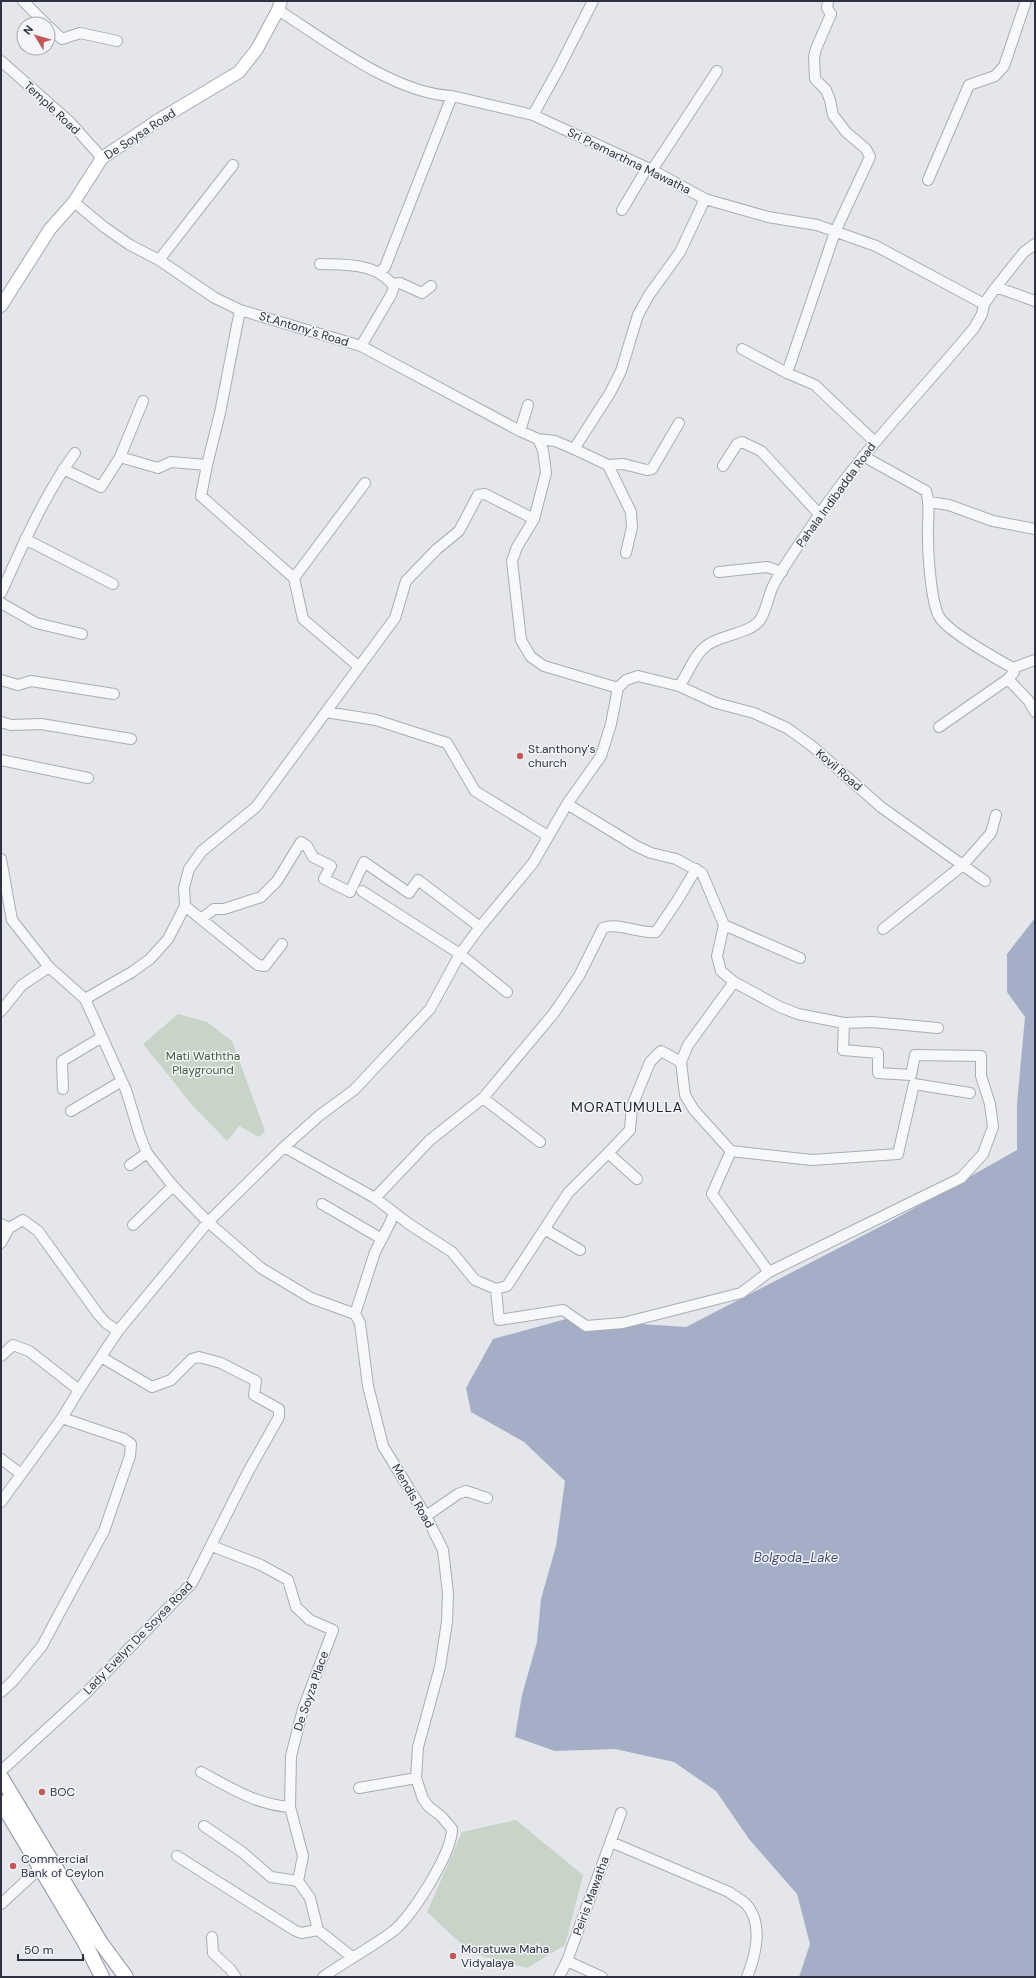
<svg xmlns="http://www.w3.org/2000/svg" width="1036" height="1978" font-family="'DM Sans',sans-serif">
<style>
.green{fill:#c8d4c7}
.water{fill:#a4afc7}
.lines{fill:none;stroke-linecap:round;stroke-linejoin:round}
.minor-casing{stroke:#aaacb5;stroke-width:12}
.major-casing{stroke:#a5a9b6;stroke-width:14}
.highway-casing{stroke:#8e92a0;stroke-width:16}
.minor{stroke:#f7f8fa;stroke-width:10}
.major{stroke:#fff;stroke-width:12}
.highway{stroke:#fff;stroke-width:14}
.poi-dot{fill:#c25958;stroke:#f4f5f8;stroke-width:1.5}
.labels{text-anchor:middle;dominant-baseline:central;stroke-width:3;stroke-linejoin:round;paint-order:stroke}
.street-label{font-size:12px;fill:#2e3242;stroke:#f4f5f8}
.poi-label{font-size:12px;fill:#2e3242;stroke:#f4f5f8;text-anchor:start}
.park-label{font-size:12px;fill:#3e5c3d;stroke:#f4f5f8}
.water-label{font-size:13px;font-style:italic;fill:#3c4c72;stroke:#f4f5f8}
.quarter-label{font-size:14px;letter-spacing:1px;fill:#202333;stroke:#f4f5f8}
</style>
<rect width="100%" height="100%" fill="#e5e6eb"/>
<path class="green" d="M178 1014 207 1022 232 1041 265 1131 259 1137 239 1126 227 1141 193 1106 143 1044Z
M516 1820 583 1875 565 1945 527 1968 471 1953 427 1912 462 1832Z"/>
<path class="water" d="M1035 918V1977H799L810 1944 797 1894 749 1839 716 1791 674 1762 615 1749 555 1751 515 1737 522 1695 537 1642 541 1599 556 1546 565 1481 524 1442 471 1412 466 1388 493 1339 566 1319 686 1327 893 1220 1017 1150V1104L1025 1017 1007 992V954Z"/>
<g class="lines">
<defs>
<path id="minor" d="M23 1 46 24
M278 10C327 41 395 94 452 96L533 115 652 170 705 199 768 217 817 225 876 246 984 304
M48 26 62 39 80 33 117 41
M1 61 70 122 102 158
M533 115 559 68 593 1
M652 170 717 71
M928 180 969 85 995 76 1004 66 1026 1
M74 202 104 227 130 245 159 260 215 298 240 310 361 346 520 431 528 405
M622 210 647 168
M159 260 233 165
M320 264C343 265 369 263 387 279 394 285 395 287 391 295L361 346
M380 272 385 267 452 96
M393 284 400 283 422 293 431 286
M996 287 1035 301
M742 349 787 373 815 385 875 442
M787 373 835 232 870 157 866 149 846 132 833 115 830 100 826 90 815 79 814 57 816 49 831 14 827 8 828 1
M520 431 538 439 543 450 546 473 534 519 517 547 512 561 521 640 531 657 544 666 618 688
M538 439 555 441 574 449 610 393 621 371 638 315 649 295 680 252 705 199
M574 449 608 465 631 512 632 527 626 553
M863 456 926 491C931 506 927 522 928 537 928 554 931 605 940 618 950 633 995 658 1013 668L1035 660
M120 457 158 468 171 462 207 465 201 496 294 578 303 619 358 666
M207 465 220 413 240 310
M608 465 623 464 647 470 652 469 679 423
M723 466 737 444 742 442 761 451 820 515
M63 469 101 487 120 457 143 401
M929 502 949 505 993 521 1035 529
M25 539 113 584
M719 572 767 567 782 572
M294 578 365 483
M1 593C23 545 44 495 75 453
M1 603 36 623 82 634
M1008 679 1028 700 1035 712
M1 680 18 685 31 681 114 694
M679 686C689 673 693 656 706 646 719 635 750 634 760 620 766 611 768 597 773 586 785 563 804 538 819 515 865 448 922 391 974 328L982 314 984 304 996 287 1024 252 1035 244
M618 688 626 680 638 676 679 686 716 703 754 713 787 728 812 746 881 807 985 881
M326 712 376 720 447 743 475 791 548 836
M1 722 11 725 41 724 131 739
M939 727 1008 679 1014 672 1013 668
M1 760 88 778
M567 804 636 846 651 853 676 859 702 873 724 925 717 956 721 971 734 982 780 1007 798 1014 844 1023 872 1022 938 1028
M1 859 12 920 49 967 85 999 126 1090 140 1136 147 1153 173 1186 208 1222 261 1268 311 1298 355 1314 360 1323 368 1386 383 1446 426 1516 443 1550 448 1593 447 1622 440 1667 418 1747 416 1778 423 1799 429 1807 441 1816 452 1829C452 1853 412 1917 392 1932 370 1948 346 1961 323 1977
M362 891 460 954 507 992
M185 906 258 965 265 966 282 944
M201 919 214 909H224L261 897 277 881 301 842 307 846 313 857 331 866 324 879 350 892 364 862 409 893 418 880 480 927
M724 925 800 958
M883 929 963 865 991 833 996 815
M734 982 688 1045 681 1062 685 1095 694 1110 731 1151 812 1160 898 1154 914 1084 970 1093
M85 999 132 972 150 959 168 939 185 906 184 888 189 869 202 851 256 807 395 618 406 581 437 549 459 531 478 495 485 494 534 519
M1 1011 22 985 49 967
M63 1089 62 1061 102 1037
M483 1098 540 1142
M71 1111 122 1081
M284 1147 375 1198 409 1224 452 1252 475 1280 496 1289 507 1286 568 1193 608 1153 637 1179
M731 1151 712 1194 769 1272
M608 1153 630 1130 632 1106 650 1062 661 1051 681 1062
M130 1165 147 1153
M375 1198 430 1140 483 1098 554 1013 579 976 603 928C619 922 638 934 656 932L677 901 696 869
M322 1204 382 1239
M1 1224 9 1228 23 1220 38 1231 98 1314 106 1323 118 1331
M133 1225 173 1186
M546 1230 580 1250
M1 1243 9 1228
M496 1289 499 1320 563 1310 586 1326 623 1323 741 1293 769 1272 961 1178 983 1154 993 1127 990 1104 981 1076V1056L915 1055 911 1075 878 1073V1053L843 1050 844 1023
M355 1314 375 1252 390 1223 394 1213
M1 1356 13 1345 29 1351 79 1390
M1 1459 21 1474
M1 1502 62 1418 79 1390 118 1331 208 1222 284 1147 320 1115 354 1090 430 1009 460 954 480 927 533 863 567 804 601 756 611 724 618 688
M426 1516 458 1494 466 1491 487 1498
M212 1546 261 1565 288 1580 296 1607 310 1620 333 1630 303 1709 291 1756 290 1807 303 1856 298 1881 310 1898 318 1930 352 1957
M1 1692 13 1681 42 1646 59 1614 104 1531 130 1456 131 1444 124 1439 62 1418
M1 1771 84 1695 192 1583 248 1472 279 1417V1409L254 1395 256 1381 221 1363 199 1357 192 1359 171 1380 152 1387 101 1357
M201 1772C229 1787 257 1805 290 1807
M359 1788 416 1778
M204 1826 242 1852 271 1877 298 1881
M611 1842 729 1892C734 1896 740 1899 745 1903 764 1922 756 1955 747 1977
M177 1856 294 1930 301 1933 318 1930
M1 1904 40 1868
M212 1937 213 1953 230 1969 236 1977
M567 1961 602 1977
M559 1977 567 1961 621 1813"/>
<path id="major" d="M1 306 50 229 74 202 102 158 157 121 239 72 257 49 278 10 281 1"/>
<path id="highway" d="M1 1777 101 1943 126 1977
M1 1802 85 1943 102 1977"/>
</defs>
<use href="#minor" class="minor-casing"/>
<use href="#major" class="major-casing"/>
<use href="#highway" class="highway-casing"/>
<use href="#minor" class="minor"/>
<use href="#major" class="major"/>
<use href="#highway" class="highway"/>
</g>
<g class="poi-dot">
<circle cx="520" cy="756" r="4"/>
<circle cx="42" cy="1792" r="4"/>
<circle cx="13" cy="1866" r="4"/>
<circle cx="453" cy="1956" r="4"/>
</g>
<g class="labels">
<g class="street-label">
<text transform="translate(52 108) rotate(43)">Temple Road</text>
<text transform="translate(140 134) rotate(-33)">De Soysa Road</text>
<text transform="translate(629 161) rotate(26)">Sri Premarthna Mawatha</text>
<text transform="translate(304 329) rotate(17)">St.Antony's Road</text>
<text transform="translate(836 495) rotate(-54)">Pahala Indibadda Road</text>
<text transform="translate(839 770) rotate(41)">Kovil Road</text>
<text transform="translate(413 1496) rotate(60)">Mendis Road</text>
<text transform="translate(138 1638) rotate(-46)">Lady Evelyn De Soysa Road</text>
<text transform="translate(311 1691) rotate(-71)">De Soyza Place</text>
<text transform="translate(591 1896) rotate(-70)">Peiris Mawatha</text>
</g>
<g class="poi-label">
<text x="528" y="749">St.anthony's<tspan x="528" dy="14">church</tspan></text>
<text x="50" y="1792">BOC</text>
<text x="21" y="1859">Commercial<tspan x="21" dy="14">Bank of Ceylon</tspan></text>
<text x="461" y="1949">Moratuwa Maha<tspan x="461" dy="14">Vidyalaya</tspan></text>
</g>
<g class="park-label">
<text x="203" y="1056">Mati Waththa<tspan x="203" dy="14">Playground</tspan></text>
</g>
<g class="water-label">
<text x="796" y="1557">Bolgoda_Lake</text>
</g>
<g class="quarter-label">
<text x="627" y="1107">MORATUMULLA</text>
</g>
</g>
<rect width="1036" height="1978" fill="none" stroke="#2e3242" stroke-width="4"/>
<g transform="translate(36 36) rotate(308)"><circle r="19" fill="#f4f5f8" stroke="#a5a7af"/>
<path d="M0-3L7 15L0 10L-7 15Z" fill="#c25958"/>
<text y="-6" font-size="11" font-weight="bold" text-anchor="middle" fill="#2e3242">N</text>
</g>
<path d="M18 1954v6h65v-6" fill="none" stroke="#2e3242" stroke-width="2"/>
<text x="24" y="1954" font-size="12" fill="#2e3242" stroke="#f4f5f8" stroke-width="3" paint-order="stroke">50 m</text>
</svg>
